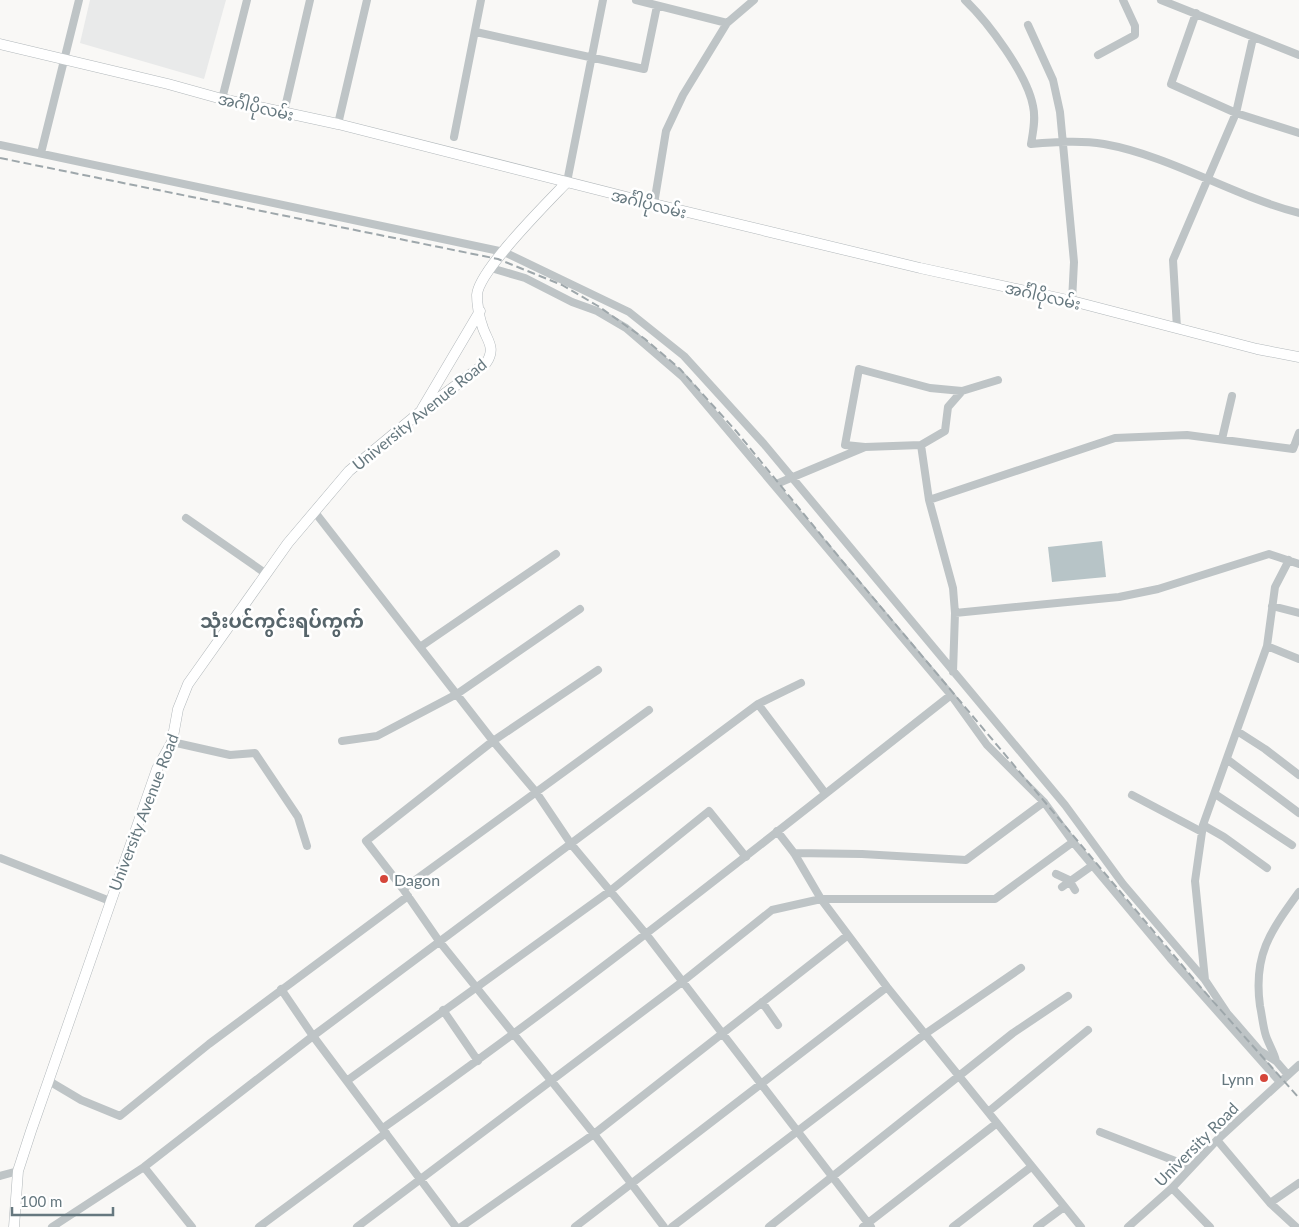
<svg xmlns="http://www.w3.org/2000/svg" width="1299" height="1227" font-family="Lato,'Noto Sans Myanmar',sans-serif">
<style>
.built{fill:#e9eaea}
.water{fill:#b7c4c7}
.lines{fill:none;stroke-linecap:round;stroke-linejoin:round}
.major-casing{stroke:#b2b8bb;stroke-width:11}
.minor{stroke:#bec4c6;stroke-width:8}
.major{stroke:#fff;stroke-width:10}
.rail{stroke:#9ea7ab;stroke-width:2;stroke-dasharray:8 4;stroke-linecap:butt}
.poi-dot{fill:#d5463a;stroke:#fff;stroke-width:2}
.labels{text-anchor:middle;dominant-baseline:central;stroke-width:5;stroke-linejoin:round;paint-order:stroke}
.street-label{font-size:16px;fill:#66787f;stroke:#fff}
.poi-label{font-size:16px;fill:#66787f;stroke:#fff;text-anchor:start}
.quarter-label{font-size:19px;font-weight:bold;fill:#57656b;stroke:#fff}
</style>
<rect width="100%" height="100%" fill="#f9f8f6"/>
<path class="built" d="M90 0H226L204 79 80 43Z"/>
<path class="water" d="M1102 541 1106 577 1052 582 1048 547Z"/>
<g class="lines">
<defs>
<path id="major" d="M0 44 168 84 222 99 338 124 654 204 920 268 1072 301 1257 349 1299 357
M422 409 480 311
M14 1227 18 1171 31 1131 157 769 172 742 178 709 188 684 288 543 349 471 420 412 486 363C497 347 486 340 482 325 479 317 477 303 477 295 478 271 548 202 567 182"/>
</defs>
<use href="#major" class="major-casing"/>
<path class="minor" d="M636 0 727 23
M965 0C988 22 1027 74 1033 106 1036 119 1033 132 1031 144 1055 142 1080 140 1104 144 1171 156 1233 196 1299 213
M1161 0 1299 55
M1196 13 1171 84 1236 113 1299 133
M1028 25 1053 80 1060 112 1074 262 1072 301
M476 32 644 69 657 6
M1098 55 1135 35V26L1123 0
M222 99 247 0
M284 112 310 0
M338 124 367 0
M454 137 481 0
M0 145 504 252 629 312 684 356 764 444 1065 805 1123 884 1205 980
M41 153 79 0
M567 182 603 0
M654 204 666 131 683 95 727 23 754 0
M491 268 525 278 572 302 597 311 626 328 683 377 951 695 987 745 1044 802 1073 842 1170 958 1280 1082
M1177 328 1173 260 1236 113 1253 38
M1222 439 1232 396
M921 445 929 500 953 588 955 613 953 672
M865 447 845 445 859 369 930 388 962 391
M774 485 865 447 921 445 945 431 948 407 962 391 998 380
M929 500 1115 438 1187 435 1293 449 1299 433
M314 511 493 741 536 792 571 844 646 934 871 1227
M186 518 265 573
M1272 606 1299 613
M955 613 1119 597 1158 589 1269 554 1299 564
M1267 646 1299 659
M420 647 556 554
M598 670 493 741 366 841 403 889 439 941 594 1134 664 1227
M758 704 825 793
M1237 731 1265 749 1299 775
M342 741 377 736 457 694 580 609
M172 742 230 755 255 753 298 817 307 846
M1228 760 1299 813
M1215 794 1292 845
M1132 795 1202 832
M1203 825 1224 837 1267 868
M777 831 794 853 821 899 887 987 1081 1227
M794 853 862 854 966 860 1044 802
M0 858 110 901
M1056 874 1069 880 1075 890
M1062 887 1093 865
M403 889 649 710
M281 989 313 1036 456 1227
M762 1002 778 1025
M443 1010 478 1061
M1276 1061C1274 1052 1269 1045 1266 1036 1263 1027 1262 1015 1260 1006 1253 955 1270 932 1299 892
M1288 1075 1276 1061 1260 1051 1227 1013 1205 980 1195 881 1203 825 1267 646 1275 587 1289 560
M348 1080 610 891 709 811 746 857
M49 1081 81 1100 120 1116 209 1044 408 896
M988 1112 1088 1030
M383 1128C578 991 764 842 951 695
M1100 1132 1191 1167
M1217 1140 1270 1203 1296 1227
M144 1167 192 1227
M0 1176 18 1171
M1172 1188 1210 1227
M1270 1203 1299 1183
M52 1227 144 1167 313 1036 758 704 801 683
M259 1227 386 1133
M357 1227 682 982 772 910 821 899H995L1073 842
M461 1227 594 1134 848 935
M575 1227 887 987
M672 1227 925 1034 1021 968
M769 1227 1013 1033 1068 996
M863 1227 997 1123
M953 1227 1031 1167
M1037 1227 1064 1207
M1128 1227 1172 1188 1217 1140 1299 1065"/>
<use href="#major" class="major"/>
<path class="rail" d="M0 158 498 259 562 285 598 306 645 339 680 369 736 431 843 562 1203 990 1299 1098"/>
</g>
<g class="poi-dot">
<circle cx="384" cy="879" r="5"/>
<circle cx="1264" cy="1078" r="5"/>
</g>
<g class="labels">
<g class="street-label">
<text transform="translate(256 106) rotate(13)">အင်္ဂါပိုလမ်း</text>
<text transform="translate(649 203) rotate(14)">အင်္ဂါပိုလမ်း</text>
<text transform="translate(1043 295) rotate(13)">အင်္ဂါပိုလမ်း</text>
<text transform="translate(419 414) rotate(-39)">University Avenue Road</text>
<text transform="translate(143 812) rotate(-69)">University Avenue Road</text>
<text transform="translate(1196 1144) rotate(-45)">University Road</text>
</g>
<g class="poi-label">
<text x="394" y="879">Dagon</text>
<text x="1254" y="1078" text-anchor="end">Lynn</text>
</g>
<g class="quarter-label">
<text x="282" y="620">သုံးပင်ကွင်းရပ်ကွက်</text>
</g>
</g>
<path d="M12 1207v8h101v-8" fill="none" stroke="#66787f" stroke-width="2.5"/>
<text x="20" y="1207" font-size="15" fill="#66787f" stroke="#ffffff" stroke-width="4" paint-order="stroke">100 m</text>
</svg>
